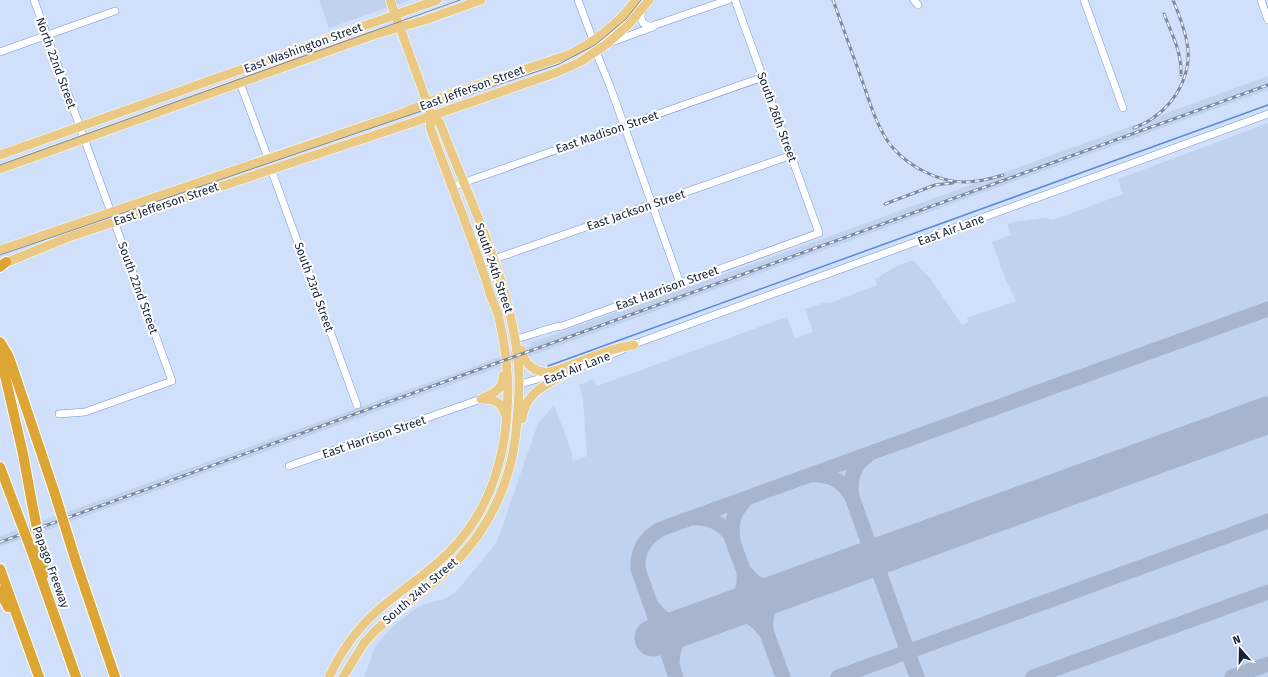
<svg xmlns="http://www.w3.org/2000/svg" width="1268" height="677" font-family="'Fira Sans',sans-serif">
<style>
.built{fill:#c1d2ee}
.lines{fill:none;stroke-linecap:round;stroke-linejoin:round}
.stream{stroke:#5888db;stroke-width:1.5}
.taxiway{stroke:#a6b4ce;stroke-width:15}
.runway{stroke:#a6b4ce;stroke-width:37}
.minor-casing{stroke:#7396d2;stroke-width:8}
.major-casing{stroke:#fff;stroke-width:10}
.highway-casing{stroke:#fff;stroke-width:12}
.minor{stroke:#fff;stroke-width:7}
.major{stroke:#eac985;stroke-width:9}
.highway{stroke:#dca534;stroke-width:10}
.tram{stroke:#7b89a2;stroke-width:1}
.rail-casing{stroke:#7b89a2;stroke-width:3}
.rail{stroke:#fff;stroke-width:1.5;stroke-dasharray:4.5;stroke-linecap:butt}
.highway-bridge-casing{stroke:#fff;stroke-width:12;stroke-linecap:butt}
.highway-bridge{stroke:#dca534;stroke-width:10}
.labels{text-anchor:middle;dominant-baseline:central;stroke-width:4;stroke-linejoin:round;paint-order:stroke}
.street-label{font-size:12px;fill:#15233b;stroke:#fff}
</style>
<rect width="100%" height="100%" fill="#d1e0fa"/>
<path class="built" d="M319 0H410L329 28Z
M1268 76V90L0 547V536L531 346 530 343 825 238Z
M1268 123V677H364L375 647 394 625 421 605 444 599 456 592 497 542 538 423 554 405 570 447 573 461 587 456 583 399 579 385 594 379 597 386 787 317 795 338 813 332 805 309 826 302V303H830L877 285 875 279 895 267 913 260 930 278 962 325 968 322 967 318 1016 301 1005 278 992 242 1011 235 1007 223 1043 218 1053 220 1123 194 1118 179Z"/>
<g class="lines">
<path class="stream" d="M548 366 1268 105"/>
<path class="taxiway" d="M813 475C831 474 844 482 852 497L917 677
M852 497C849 480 853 466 867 456
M695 518C709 517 721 523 730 534L783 677
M733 541C730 521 734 512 747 498
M746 573C759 589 770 591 790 589
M653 607C664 624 681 626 700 622
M722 614C738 611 754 615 763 629
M722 614C736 605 746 591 744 574
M766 628C764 609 775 597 791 589
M672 664C673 642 679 633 698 623
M676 677 638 569C637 551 645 537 661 529L1268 309
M838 677 1268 521
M1033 677 1268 592
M1232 677 1268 664"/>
<path class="runway" d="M653 638 1268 415"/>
<defs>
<path id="minor" d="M34 0 172 381 85 412 59 414
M578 0 593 40
M914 0 918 5
M1084 0 1123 108
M1261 0 1268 20
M642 9C640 18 640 26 652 26L728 0
M609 43 653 27
M0 52 115 11
M596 52 610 86 680 283
M240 83 268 158
M271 169 357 405
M451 187 763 77
M480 264 792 155
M515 339C531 336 546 328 562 326L819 233 735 0
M629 346 1268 114
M565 373 622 350
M520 384 556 374
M289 466 481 399"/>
<path id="major" d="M0 155 437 0
M0 169 373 35 425 20 481 0
M0 250 403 113 439 98 568 55C594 43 619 23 636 0
M0 265 69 237 411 123 555 73 580 62 608 43 628 25 649 0
M521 350C524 361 531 371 544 372 553 373 562 368 571 365 592 357 612 348 634 345
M481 399C491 394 504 390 503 376
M482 399C495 399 501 402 505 414
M522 419C525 392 547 384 569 372
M329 677C340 653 357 629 377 611 402 589 431 572 454 547 511 486 517 391 498 314 495 305 490 297 488 287 471 233 449 181 430 127L432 116
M343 677 364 643 375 631C406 602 443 580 469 547 499 510 515 465 517 419 519 399 520 380 518 361 510 279 469 200 440 123L432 116 429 108 390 0"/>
<path id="highway" d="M0 267 6 262
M0 342 8 355 12 366 54 491
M0 354 23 454 31 498
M0 467 15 507
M41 549 44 561 43 576
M32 552 76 677
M77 565 115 677
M0 569 39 677
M0 591 8 607"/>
</defs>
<use href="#minor" class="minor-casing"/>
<use href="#major" class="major-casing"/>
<use href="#highway" class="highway-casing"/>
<use href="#minor" class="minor"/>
<use href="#major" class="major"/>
<use href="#highway" class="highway"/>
<path class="tram" d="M0 165 460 0
M0 255 559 64 595 45 626 19 641 0"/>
<defs>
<path id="rail" d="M833 0C843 28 853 55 863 83 870 104 879 133 894 149 910 167 939 182 964 182 977 182 990 179 1003 175
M1164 14C1172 34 1182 53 1181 75
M1134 128C1141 125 1148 122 1153 118 1179 100 1194 69 1186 38 1183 25 1178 12 1173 0
M885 204 935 185 953 183
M0 542 1268 85"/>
</defs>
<use href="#rail" class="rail-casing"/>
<use href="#rail" class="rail"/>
<defs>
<path id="highway-bridge" d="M54 491 77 565
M31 498 41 549
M15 507 32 552"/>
</defs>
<use href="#highway-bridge" class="highway-bridge-casing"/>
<use href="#highway-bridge" class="highway-bridge"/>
</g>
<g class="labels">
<g class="street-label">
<text transform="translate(303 48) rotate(-20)">East Washington Street</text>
<text transform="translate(56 63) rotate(70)">North 22nd Street</text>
<text transform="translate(472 88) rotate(-20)">East Jefferson Street</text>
<text transform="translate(777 117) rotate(70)">South 26th Street</text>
<text transform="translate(607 132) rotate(-19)">East Madison Street</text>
<text transform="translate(166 204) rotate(-19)">East Jefferson Street</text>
<text transform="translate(636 210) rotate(-19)">East Jackson Street</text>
<text transform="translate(951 230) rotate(-20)">East Air Lane</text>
<text transform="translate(494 268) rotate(71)">South 24th Street</text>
<text transform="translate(314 287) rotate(70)">South 23rd Street</text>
<text transform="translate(138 288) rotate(70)">South 22nd Street</text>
<text transform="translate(667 288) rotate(-20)">East Harrison Street</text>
<text transform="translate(577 368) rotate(-21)">East Air Lane</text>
<text transform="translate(374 437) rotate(-19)">East Harrison Street</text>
<text transform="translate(51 567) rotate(70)">Papago Freeway</text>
<text transform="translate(420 591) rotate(-41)">South 24th Street</text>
</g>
</g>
<g transform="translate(1240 649) rotate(340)" stroke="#ffffff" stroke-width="3" paint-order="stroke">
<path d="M0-3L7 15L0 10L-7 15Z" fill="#15233b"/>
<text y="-6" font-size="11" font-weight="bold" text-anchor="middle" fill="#15233b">N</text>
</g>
</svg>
